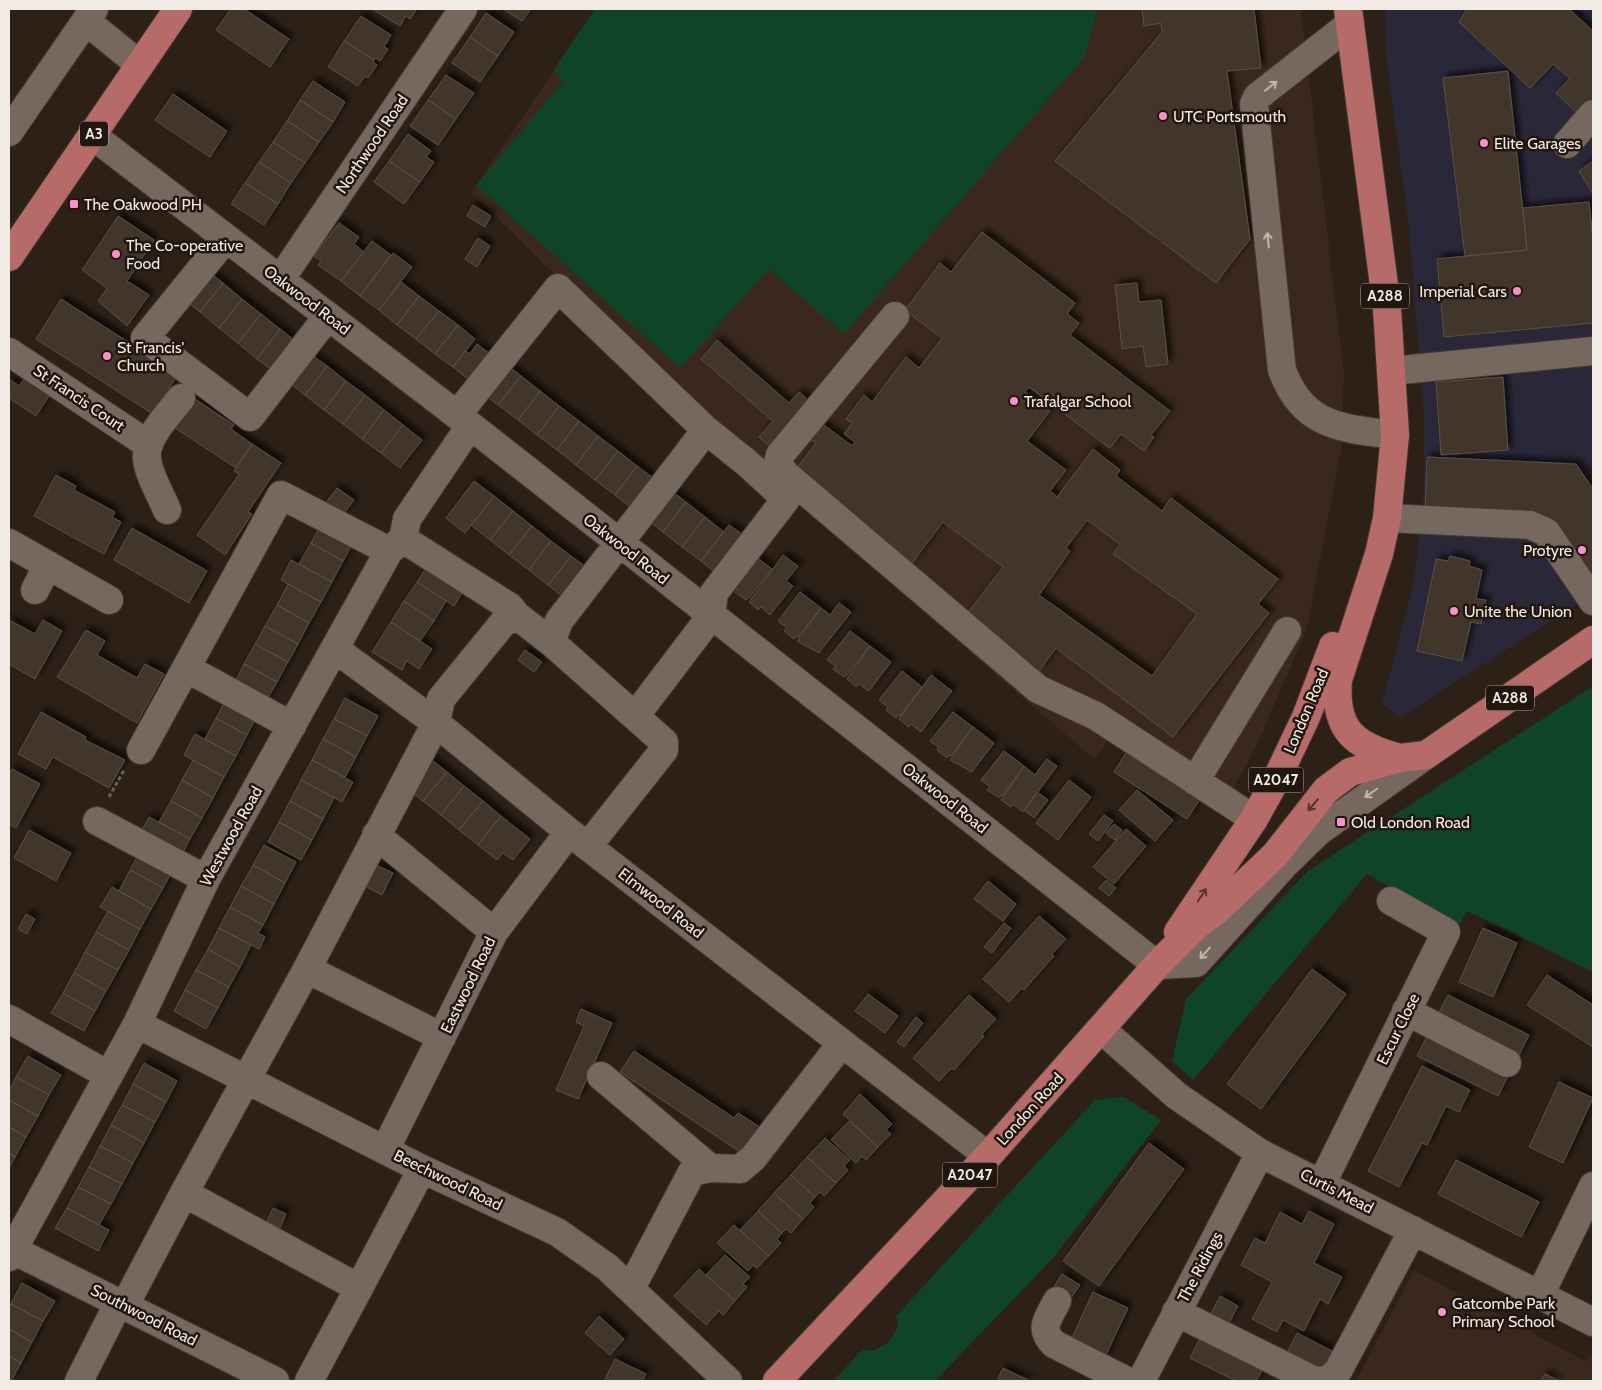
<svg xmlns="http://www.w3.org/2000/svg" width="1602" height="1390" font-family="Cabin,sans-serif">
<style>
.commercial{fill:#292738}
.built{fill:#39281b}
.green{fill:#104428}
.building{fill:#42352c;stroke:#5c4f45;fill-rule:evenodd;filter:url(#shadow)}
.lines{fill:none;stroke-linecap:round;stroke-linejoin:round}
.minor-casing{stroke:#453a34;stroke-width:30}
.major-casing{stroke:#453a34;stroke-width:30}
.path{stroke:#6c6159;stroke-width:3;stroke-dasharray:4 2.5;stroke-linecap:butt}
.minor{stroke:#76685e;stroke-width:28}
.major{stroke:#b76b68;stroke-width:28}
.oneway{stroke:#c0b6ae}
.oneway2{stroke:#56342e}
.poi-dot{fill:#f790cd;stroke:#22160e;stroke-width:2}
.labels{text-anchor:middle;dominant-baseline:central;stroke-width:5;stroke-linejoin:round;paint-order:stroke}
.shield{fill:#22160e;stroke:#b4aaa4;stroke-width:1}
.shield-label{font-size:15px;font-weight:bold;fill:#f2eae4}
.poi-label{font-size:16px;fill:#f2eae4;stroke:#22160e;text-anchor:start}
.street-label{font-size:16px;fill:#f2eae4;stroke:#22160e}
</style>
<defs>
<filter id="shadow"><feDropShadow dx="4.5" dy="-4.5" stdDeviation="2.5" flood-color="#0009"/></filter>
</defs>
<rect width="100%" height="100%" fill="#2c2017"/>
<path class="commercial" d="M1385 9H1593V462L1586 466 1593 477V594L1400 718 1382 703 1413 586 1423 510 1424 418 1409 230 1386 55Z"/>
<path class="built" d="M595 9H1301L1344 373 1342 446 1307 629 1256 747 1222 809 1111 734 1095 760 724 439 471 193Z
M1414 1270 1585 1361 1593 1354V1381H1356Z"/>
<path class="green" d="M595 9H1098L1084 58 844 334 769 269 680 368 476 185 563 81 554 69Z
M1593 686V972L1467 911 1458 927 1367 874 1193 1080 1172 1061 1186 999 1308 871Z
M1124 1097 1161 1120 1053 1258 935 1381H833L863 1349 873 1351 889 1342 898 1327 896 1316 1095 1100Z"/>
<path class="building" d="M231 9H244L289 39 270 67 216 30Z
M372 9H417L410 19 406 16 400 26Z
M503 9H531L522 21Z
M1142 9H1254L1261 68 1227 71 1250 239 1216 283 1055 161 1162 32 1161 23 1144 26Z
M1467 9H1569L1593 31V101L1580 116 1556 93 1570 78 1553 64 1530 88 1459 22Z
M486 13 514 32 498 56 470 37Z
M361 16 391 35 384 47 388 49 380 61 376 58 374 60 344 41Z
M470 37 498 56 480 82 452 63Z
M344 41 374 60 373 62 377 65 368 78 365 76 358 86 328 67Z
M1508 71 1527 250 1465 256 1443 78Z
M446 75 474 93 456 119 428 100Z
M313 81 345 102 333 122 300 100Z
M173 94 227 131 210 157 155 120Z
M300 100 333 122 319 142 287 121Z
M428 100 456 119 438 145 410 126Z
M287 121 319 142 305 163 273 142Z
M408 134 431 151 426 157 434 162 420 182 389 161Z
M273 142 305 163 291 183 259 162Z
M389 161 420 182 404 204 374 182Z
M1593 161V194L1579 171Z
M259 162 291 183 278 204 245 183Z
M245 183 278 204 264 225 231 204Z
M1589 202 1593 241V323L1444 337 1437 259 1527 250 1523 208Z
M473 205 491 216 485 227 467 216Z
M118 216 154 240 127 281 149 295 127 326 98 301 107 288 82 270Z
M339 223 359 237 354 244 364 252 341 281 318 265 321 261 314 256Z
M982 232 1075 303 1067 314 1079 323 1070 335 1170 411 1151 435 1154 437 1144 451 1121 434 1110 448 1029 387 1025 392 1050 411 1027 441 1066 470 1050 491 1057 497 1093 449 1120 470 1116 476 1162 511 1171 498 1278 579 1258 604 1269 613 1173 737 1056 648 1039 671 966 615 1003 567 943 522 912 563 793 473 816 443 809 438 821 423 852 446 855 442 844 434 852 423 846 419 864 395 872 402 906 357 919 368 942 338 905 310 940 263 951 272ZM1087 520 1120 544 1113 554 1197 614 1152 676 1039 595 1070 551 1066 548Z
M478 238 490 246 477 267 465 259Z
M372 241 391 255 360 296 341 281Z
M393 253 412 267 379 310 360 296Z
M204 268 223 283 200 312 181 297Z
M401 282 419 296 397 325 379 310Z
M223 283 242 299 219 328 200 312Z
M1137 283 1139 302 1161 300 1168 364 1146 367 1143 346 1122 349 1115 285Z
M419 296 439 311 416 339 397 325Z
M61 299 178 374 153 414 36 339Z
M242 299 261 314 238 343 219 328Z
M439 311 458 325 435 354 416 339Z
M261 314 280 329 257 359 238 343Z
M458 325 475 339 453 367 435 354Z
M280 329 299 344 276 373 257 359Z
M717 340 789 403 799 392 814 405 774 450 759 437 773 421 701 359Z
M477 344 494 357 474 384 453 367 465 351 470 354Z
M308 352 327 366 305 395 286 380Z
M506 364 521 376 498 405 480 391Z
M327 366 346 381 324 410 305 395Z
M26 376 51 393 36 416 9 398V379L19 386Z
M521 376 540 391 518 420 498 405Z
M1503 377 1508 450 1441 455 1436 382Z
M346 381 365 395 343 424 324 410Z
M540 391 559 406 537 435 518 420Z
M365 395 384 410 362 439 343 424Z
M195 399 234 425 231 429 252 444 236 468 175 428Z
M559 406 579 421 557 450 537 435Z
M384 410 403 425 381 453 362 439Z
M579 421 598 436 576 465 557 450Z
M403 425 422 440 400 468 381 453Z
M598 436 618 451 595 480 576 465Z
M252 444 281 463 248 512 252 514 225 555 197 535 239 474 234 471Z
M618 451 637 466 615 495 595 480Z
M1427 457 1576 464 1593 489V583L1547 517 1425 511Z
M637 466 657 481 634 510 615 495Z
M56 475 76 486 74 490 115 512 112 517 121 522 104 554 34 516Z
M474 481 494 496 465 533 446 518Z
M666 487 686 502 663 532 643 517Z
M337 488 354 500 338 521 321 509Z
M494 496 513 511 490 540 471 525Z
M686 502 705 517 682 547 663 532Z
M513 511 532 526 509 555 490 540Z
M705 517 724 532 701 561 682 547Z
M322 523 354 541 343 561 311 543Z
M729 525 749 539 720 576 701 561Z
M532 526 551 541 529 570 509 555Z
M132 528 207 571 189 603 114 560Z
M551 541 571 556 548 585 529 570Z
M311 543 343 561 332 582 299 564Z
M752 554 772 569 749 598 748 597 746 600 735 592 738 589 729 583Z
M783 555 798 566 786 581 793 586 770 615 761 607 758 610 749 602Z
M571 556 590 570 567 600 548 585Z
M1450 556 1470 561 1469 566 1482 570 1476 599 1486 600 1481 624 1471 622 1462 661 1417 651 1436 559 1448 561Z
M291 560 332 582 321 602 281 580Z
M430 562 467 585 454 606 417 582Z
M417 582 446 601 434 621 404 601Z
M288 584 321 602 309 623 277 605Z
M800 592 821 608 798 637 797 636 794 639 784 631 787 628 778 621Z
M404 601 434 621 420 641 391 622Z
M839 603 851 612 819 653 797 641 821 608 830 615Z
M277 605 309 623 298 644 265 626Z
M9 620 35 634 43 620 62 631 35 679 9 664Z
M391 622 432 649 419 669 407 661 402 670 372 652Z
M265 626 298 644 288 662 255 644Z
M86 630 105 641 97 655 137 678 145 664 164 674 137 723 57 677Z
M850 631 870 646 847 675 844 677 833 669 836 666 827 660Z
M255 644 288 662 277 682 244 664Z
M870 646 891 662 869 691 859 684 856 687 847 679Z
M525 650 542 662 534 672 518 660Z
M244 664 277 682 264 705 232 688Z
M902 671 922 687 900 716 898 715 896 718 886 710 888 707 879 700Z
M931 675 952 691 921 732 911 724 909 727 899 719Z
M227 698 258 714 247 735 216 718Z
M345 698 378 716 367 736 334 719Z
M41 712 86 737 85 740 125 760 109 788 53 757 46 769 18 754Z
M953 712 973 727 951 756 949 755 947 758 937 750 939 747 930 741Z
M216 718 247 735 236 756 205 739Z
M334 719 367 736 356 757 323 739Z
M973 727 994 743 972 772 950 760Z
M195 734 236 756 224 777 184 755Z
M323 739 356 757 345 777 312 760Z
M1004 751 1024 766 1002 796 998 797 987 790 990 787 981 780Z
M1127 751 1202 796 1187 819 1114 772Z
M428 757 447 772 423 801 404 786Z
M1047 759 1057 766 1023 812 1013 804 1011 807 1001 800 1024 766 1035 775Z
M193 760 224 777 213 798 182 780Z
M312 760 353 782 342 802 301 780Z
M12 769 40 784 16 828 9 824V775Z
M447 772 464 786 441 815 423 801Z
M182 780 213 798 202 818 171 801Z
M301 780 334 798 323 819 290 801Z
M1069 780 1091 797 1058 840 1036 823Z
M464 786 483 801 459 830 441 815Z
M1137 790 1173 820 1155 841 1119 810Z
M1037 792 1048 800 1034 818 1024 810Z
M171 801 202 818 190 839 159 822Z
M290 801 323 819 312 840 279 822Z
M483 801 501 816 478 845 459 830Z
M1104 815 1113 821 1098 841 1089 834Z
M501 816 530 839 513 860 503 853 497 860 478 845Z
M149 817 190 839 179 860 138 837Z
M279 822 312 840 301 860 268 842Z
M1114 824 1122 830 1115 840 1106 833Z
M1126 829 1146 846 1114 884 1093 867Z
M29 830 71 853 56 881 14 858Z
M264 845 296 862 285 883 253 865Z
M141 850 174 868 163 888 130 870Z
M374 864 393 873 382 895 363 885Z
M253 865 285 883 274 904 241 886Z
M130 870 163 888 151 909 119 891Z
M1106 880 1116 888 1109 896 1099 888Z
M988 881 1016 904 1003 921 974 899Z
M241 886 274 904 263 925 230 907Z
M112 887 151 909 140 929 100 907Z
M230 907 263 925 258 933 265 937 259 949 219 928Z
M108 911 140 929 129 950 96 932Z
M26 914 35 919 27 934 18 929Z
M1039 916 1066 939 1052 954 1054 956 1024 990 1022 988 1009 1002 983 979Z
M1004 923 1011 928 992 953 984 947Z
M219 928 251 945 240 967 208 949Z
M1483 928 1517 943 1493 997 1459 982Z
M96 932 129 950 118 970 85 952Z
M208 949 240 967 229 987 196 970Z
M85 952 118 970 106 991 74 973Z
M1312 969 1346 994 1261 1109 1227 1084Z
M196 970 229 987 218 1008 185 990Z
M74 973 106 991 95 1011 63 993Z
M1547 975 1593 1005V1047L1527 1005Z
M185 990 218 1008 206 1029 174 1011Z
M63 993 95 1011 84 1031 51 1013Z
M868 994 898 1016 885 1033 855 1011Z
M969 995 996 1019 982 1034 984 1036 954 1070 952 1068 939 1081 913 1058Z
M1448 995 1529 1035 1518 1057 1458 1027 1460 1023 1439 1012Z
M581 1009 612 1023 578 1099 556 1090 584 1026 576 1022Z
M916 1017 923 1023 904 1047 897 1042Z
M1427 1036 1508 1076 1498 1096 1417 1056Z
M634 1051 734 1118 738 1113 766 1131 749 1158 620 1072Z
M28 1056 61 1075 49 1095 16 1077Z
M144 1063 177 1081 166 1102 133 1084Z
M1422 1066 1470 1090 1459 1112 1446 1106 1427 1145 1422 1143 1399 1187 1368 1171Z
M16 1077 49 1095 38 1116 9 1100V1091Z
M1559 1082 1593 1098 1563 1163 1529 1147Z
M133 1084 166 1102 155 1122 122 1105Z
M860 1094 892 1124 886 1130 891 1134 878 1147 843 1114Z
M9 1100 38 1116 26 1137 9 1127Z
M122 1105 155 1122 144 1143 111 1125Z
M849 1121 878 1147 866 1160 862 1156 856 1163 831 1140Z
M111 1125 144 1143 133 1163 100 1146Z
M9 1127 26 1137 15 1157 9 1153Z
M825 1138 850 1160 844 1166 848 1170 836 1183 807 1157Z
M1149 1143 1184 1169 1099 1286 1063 1261Z
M100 1146 133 1163 122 1184 89 1167Z
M9 1153 15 1157 9 1168Z
M807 1157 836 1183 824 1196 820 1192 815 1197 791 1175Z
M1456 1160 1539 1202 1521 1237 1438 1194Z
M89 1167 122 1184 111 1204 78 1187Z
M791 1175 815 1197 810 1203 814 1207 803 1219 774 1193Z
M78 1187 111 1204 99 1225 67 1208Z
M774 1193 803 1219 791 1233 786 1229 782 1233 758 1211Z
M67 1208 109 1230 98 1251 55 1228Z
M273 1208 286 1214 280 1228 267 1221Z
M758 1211 782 1233 777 1239 781 1243 769 1256 740 1230Z
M1309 1211 1334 1224 1314 1263 1342 1277 1328 1304 1320 1299 1304 1331 1283 1320 1277 1332 1252 1319 1272 1282 1241 1265 1255 1238 1265 1243 1280 1212 1302 1224Z
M734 1225 769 1256 757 1268 753 1265 748 1271 717 1243Z
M725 1255 750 1277 743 1284 747 1287 735 1301 706 1275Z
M699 1269 735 1301 723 1315 719 1311 706 1325 674 1296Z
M1062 1274 1080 1285 1069 1301 1052 1290Z
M22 1283 55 1301 43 1321 11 1304Z
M1093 1292 1128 1308 1104 1359 1070 1342Z
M1220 1296 1238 1306 1229 1323 1211 1314Z
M11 1304 43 1321 32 1342 9 1329V1308Z
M599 1316 624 1339 610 1355 585 1333Z
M9 1329 32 1342 21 1363 9 1356Z
M1297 1333 1334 1352 1325 1370 1288 1351Z
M1199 1340 1262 1371 1256 1381H1236L1190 1358Z
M9 1356 21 1363 11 1381H9Z
M615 1359 646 1374 642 1381H604Z
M1003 1368 1030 1381H997Z
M1545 1374 1559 1381H1541Z"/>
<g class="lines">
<defs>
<path id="minor" d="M86 21 140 65
M1350 24 1257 97 1254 104 1282 370C1303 427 1341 428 1395 435
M9 132 94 9
M93 136 457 415 1157 965 1196 963 1285 864 1319 831 1426 755
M1567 144 1593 114
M226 238 145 338 250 417 328 316
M280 280 463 9
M895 316 780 455 778 463 784 473 1038 689 1096 716 1254 819
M9 352 149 445
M1391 371 1593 351
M457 415 558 288 706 430 559 621 551 642
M167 510C161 495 149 476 147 459 144 438 169 414 181 398
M1387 518 1530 525 1546 532 1593 601
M403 539 510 607 516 615 551 642 664 742V750L588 846
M9 543 109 600
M35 590 48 565
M335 649 436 723 569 832 988 1156
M186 668 292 726
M636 715 711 616 714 593 786 499 747 463 706 430
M141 750 281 495 389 551
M1195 781 1287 631
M97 821 206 879
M376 835 494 932
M307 969 442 1037
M1406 1011 1507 1063
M9 1019 108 1075
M137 1024 422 1169 557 1232 607 1267 728 1381
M1101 1029 1177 1096 1260 1153 1593 1322
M601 1076 710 1168
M385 1150 494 932 569 832
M422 1169 359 1288 184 1193 307 969 436 723 441 699 503 623 516 615
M1322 1183 1446 932 1391 901
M13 1250 275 1381
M9 1257 137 1024 206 879 389 551 403 539 407 519 470 426
M631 1288 692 1172 710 1168 740 1169 753 1158 842 1043
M1540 1295 1593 1186
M1057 1301C1048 1319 1038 1328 1054 1344L1127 1381
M125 1305 184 1193
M1176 1312 1315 1381 1328 1380 1338 1371 1413 1230
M79 1381 119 1302
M309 1381 359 1288
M1141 1381 1260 1153"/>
<path id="major" d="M1348 9 1387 308 1395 435 1387 518 1379 554 1338 680C1334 730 1354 746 1400 758
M9 257 178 9
M1178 932 1254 819 1278 776 1306 717 1333 646
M777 1381 988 1156 1157 965 1198 924 1215 912 1275 855 1326 790 1350 772 1400 758 1426 755 1593 640"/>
</defs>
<use href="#minor" class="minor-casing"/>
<use href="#major" class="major-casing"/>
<path class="path" d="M109 797 124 770"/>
<use href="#minor" class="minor"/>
<use href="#major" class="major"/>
</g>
<defs><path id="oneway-shaft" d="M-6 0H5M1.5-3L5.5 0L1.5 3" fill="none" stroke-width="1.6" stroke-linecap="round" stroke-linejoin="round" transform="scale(1.25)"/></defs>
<g class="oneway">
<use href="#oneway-shaft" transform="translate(1271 86) rotate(-38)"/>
<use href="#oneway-shaft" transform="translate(1268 240) rotate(-96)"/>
<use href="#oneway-shaft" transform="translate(1371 793) rotate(145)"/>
<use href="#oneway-shaft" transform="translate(1205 953) rotate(132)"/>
</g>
<g class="oneway2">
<use href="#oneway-shaft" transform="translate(1313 805) rotate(130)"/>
<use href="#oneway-shaft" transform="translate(1202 895) rotate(-56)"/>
</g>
<g class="poi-dot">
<circle cx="1163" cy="116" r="5"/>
<circle cx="1484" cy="143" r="5"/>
<rect x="69" y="199" width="10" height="10" rx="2.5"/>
<circle cx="116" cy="254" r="5"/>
<circle cx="1517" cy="291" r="5"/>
<circle cx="107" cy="356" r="5"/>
<circle cx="1014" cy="401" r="5"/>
<circle cx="1582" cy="550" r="5"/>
<circle cx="1454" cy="611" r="5"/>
<rect x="1336" y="817" width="10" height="10" rx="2.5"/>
<circle cx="1442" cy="1312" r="5"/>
</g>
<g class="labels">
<g class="shield">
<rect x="80" y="121.5" width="28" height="25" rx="4"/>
<rect x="1361" y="283.5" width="48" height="25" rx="4"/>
<rect x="1486" y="685.5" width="48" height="25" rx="4"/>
<rect x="1248.5" y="767.5" width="55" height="25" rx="4"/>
<rect x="942.5" y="1162.5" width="55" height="25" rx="4"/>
</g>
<g class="shield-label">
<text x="94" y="134">A3</text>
<text x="1385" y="296">A288</text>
<text x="1510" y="698">A288</text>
<text x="1276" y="780">A2047</text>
<text x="970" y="1175">A2047</text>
</g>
<g class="poi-label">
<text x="1173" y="116">UTC Portsmouth</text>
<text x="1494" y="143">Elite Garages</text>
<text x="84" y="204">The Oakwood PH</text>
<text x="126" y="245">The Co-operative<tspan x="126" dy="18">Food</tspan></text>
<text x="1507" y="291" text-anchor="end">Imperial Cars</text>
<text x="117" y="347">St Francis'<tspan x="117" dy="18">Church</tspan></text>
<text x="1024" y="401">Trafalgar School</text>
<text x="1572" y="550" text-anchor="end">Protyre</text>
<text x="1464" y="611">Unite the Union</text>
<text x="1351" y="822">Old London Road</text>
<text x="1452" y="1303">Gatcombe Park<tspan x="1452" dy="18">Primary School</tspan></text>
</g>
<g class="street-label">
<text transform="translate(372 144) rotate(-56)">Northwood Road</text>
<text transform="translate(307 300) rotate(37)">Oakwood Road</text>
<text transform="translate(79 398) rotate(34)">St Francis Court</text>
<text transform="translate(626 549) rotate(38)">Oakwood Road</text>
<text transform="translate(1306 711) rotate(-67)">London Road</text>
<text transform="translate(945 798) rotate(38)">Oakwood Road</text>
<text transform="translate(231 836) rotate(-61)">Westwood Road</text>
<text transform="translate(661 903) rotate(38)">Elmwood Road</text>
<text transform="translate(468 985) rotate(-64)">Eastwood Road</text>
<text transform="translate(1398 1029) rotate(-64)">Escur Close</text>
<text transform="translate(1030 1109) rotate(-48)">London Road</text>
<text transform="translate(448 1180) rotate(26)">Beechwood Road</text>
<text transform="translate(1337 1191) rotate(27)">Curtis Mead</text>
<text transform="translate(1200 1267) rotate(-62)">The Ridings</text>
<text transform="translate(144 1315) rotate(27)">Southwood Road</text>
</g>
</g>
<rect width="1602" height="1390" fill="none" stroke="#f2eae4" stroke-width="20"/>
</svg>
